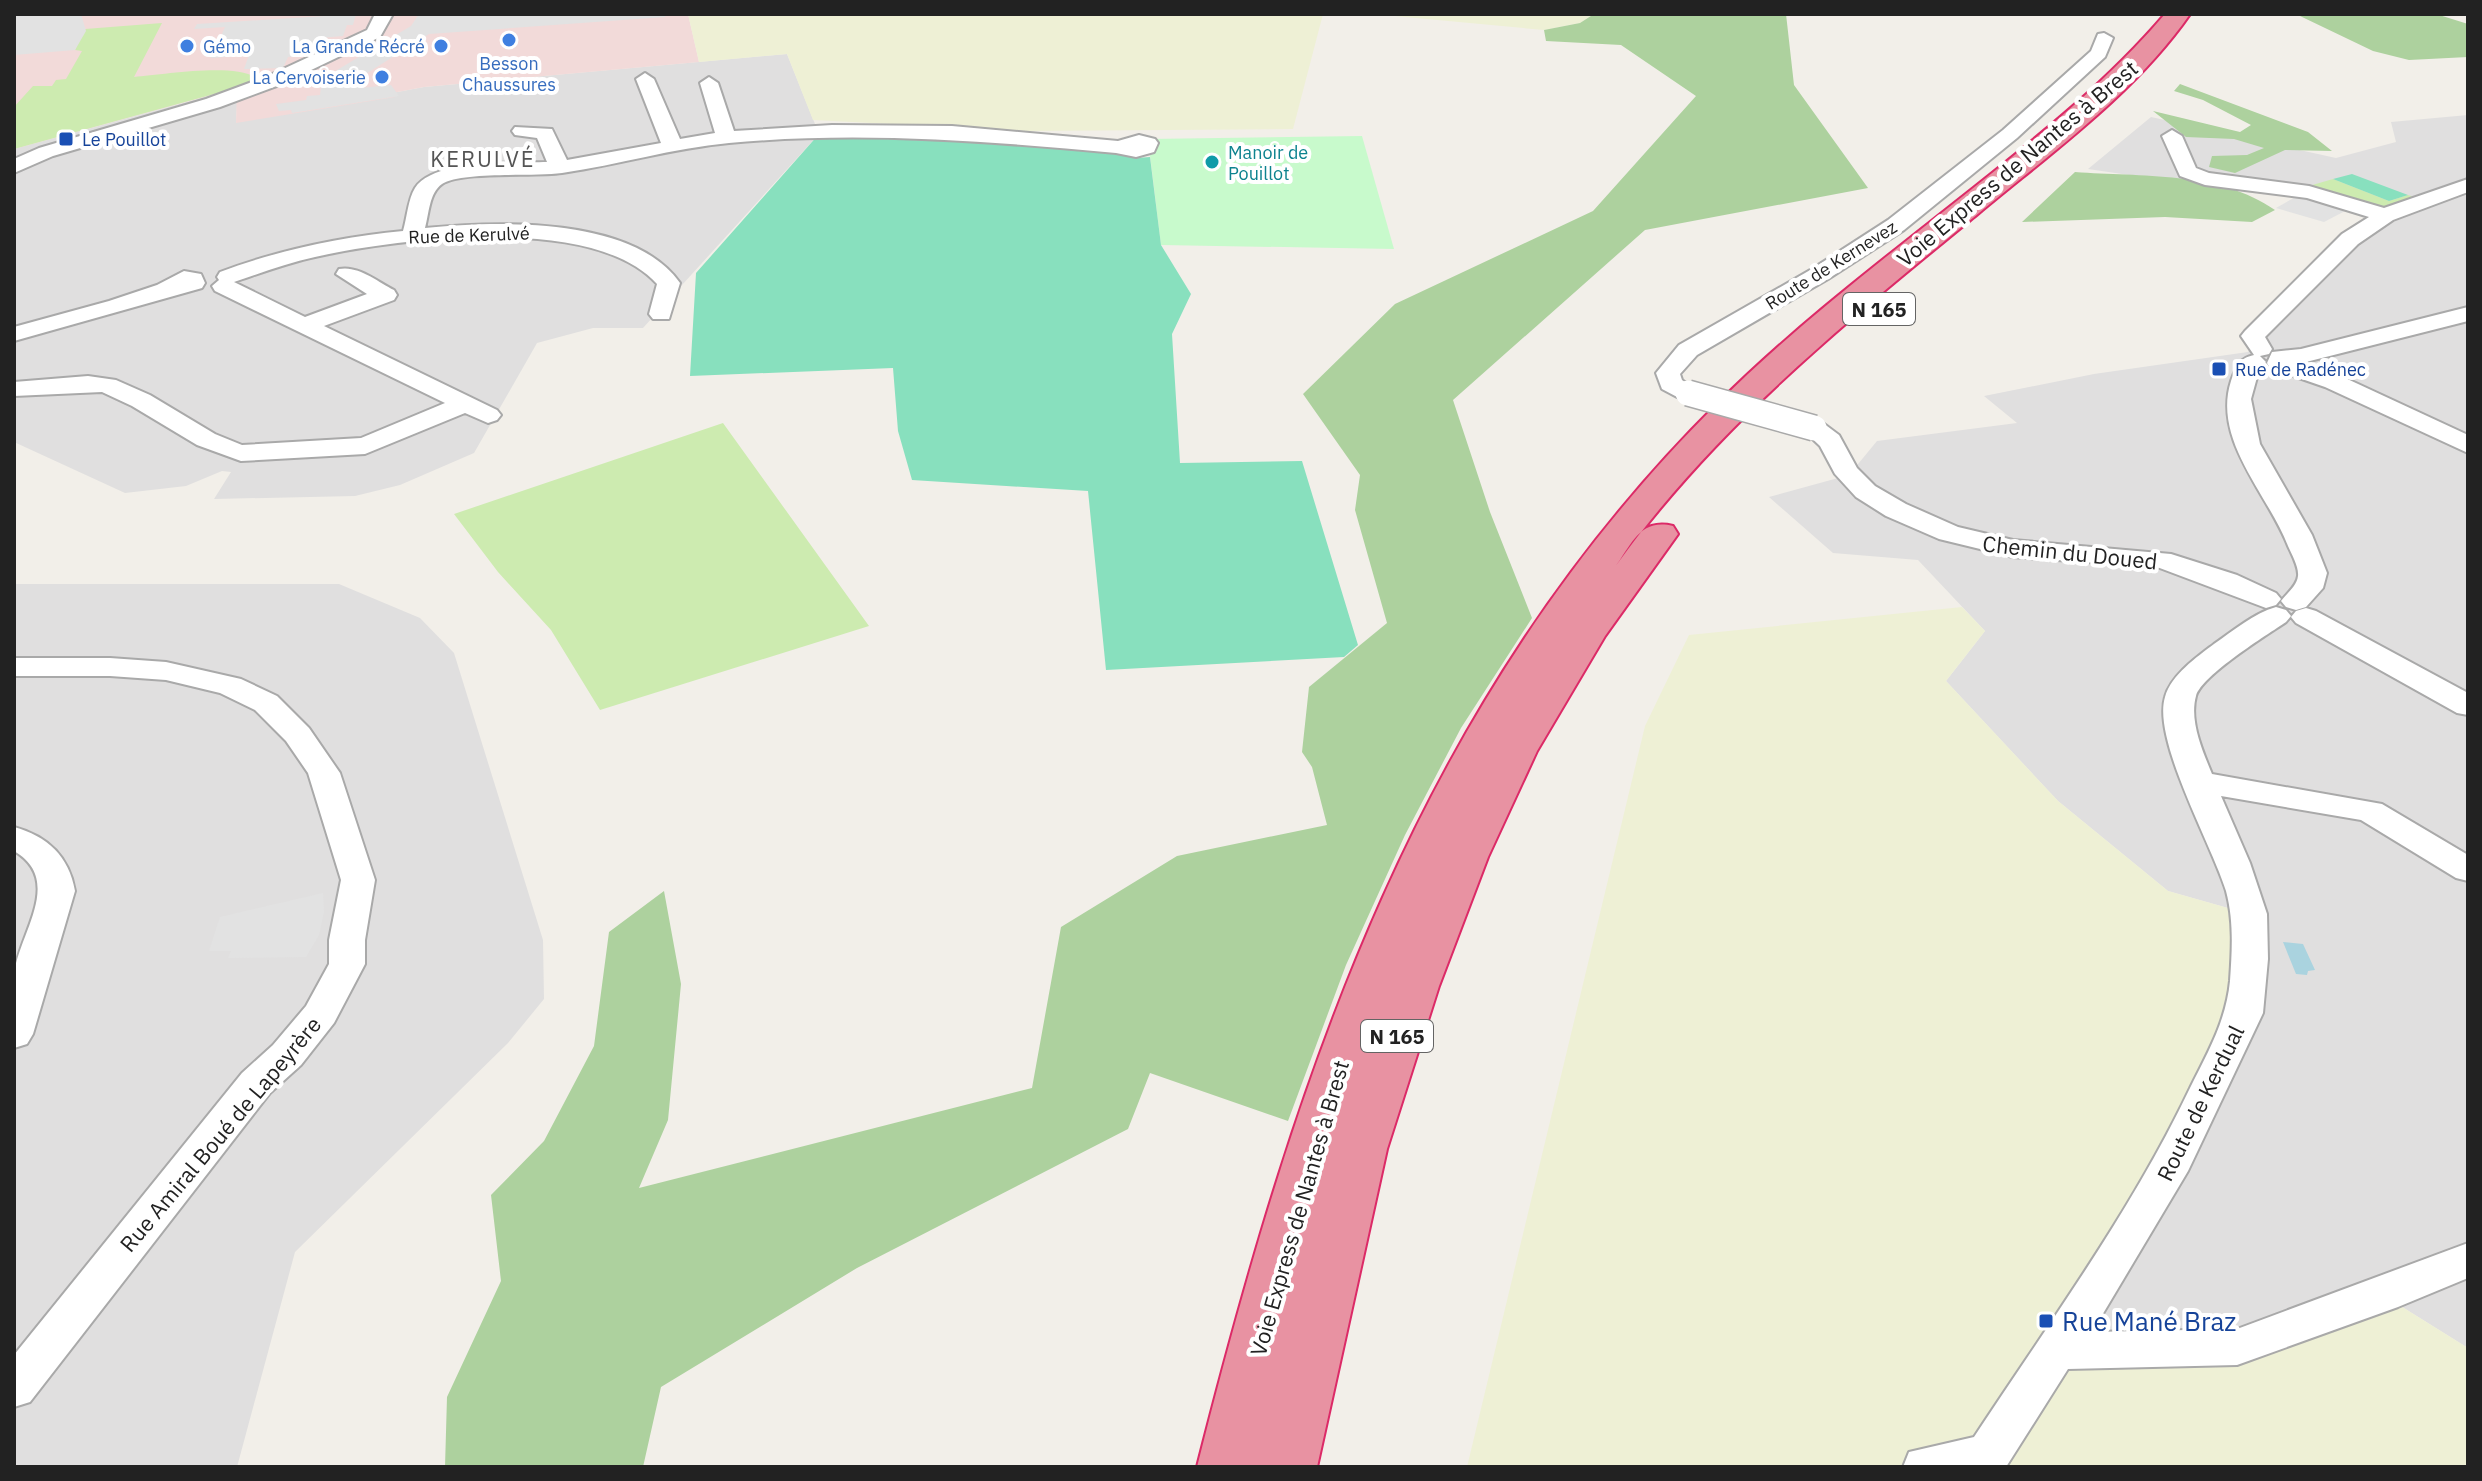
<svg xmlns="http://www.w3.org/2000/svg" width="2482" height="1481" font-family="'IBM Plex Sans',sans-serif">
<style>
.residential{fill:#e0dfdf}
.commercial{fill:#f2dad9}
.farmland{fill:#eef0d5}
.grass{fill:#cdebb0}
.forest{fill:#add19e}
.park{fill:#c8facc}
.pitch{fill:#88e0be}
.parking{fill:#e2e2e2}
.water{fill:#aad3df}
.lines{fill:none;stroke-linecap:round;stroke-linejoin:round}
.minor-casing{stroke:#a9a9a9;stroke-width:4}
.highway-casing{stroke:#dc2a67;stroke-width:4}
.minor{fill:#fff;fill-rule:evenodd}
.highway{fill:#e892a2;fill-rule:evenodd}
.minor-bridge-casing{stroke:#a9a9a9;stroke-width:28;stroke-linecap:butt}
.minor-bridge{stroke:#fff;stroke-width:25}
.shop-dot{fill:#3f7fe0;stroke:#fff;stroke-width:3}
.transit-dot{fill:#1a4fb4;stroke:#fff;stroke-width:3}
.culture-dot{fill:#0f9aa8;stroke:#fff;stroke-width:3}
.labels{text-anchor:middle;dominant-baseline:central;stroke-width:8;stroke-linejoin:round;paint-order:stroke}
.far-shop-label{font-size:18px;fill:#366cbe;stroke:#fff;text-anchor:end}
.far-transit-label{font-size:18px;fill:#164399;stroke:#fff;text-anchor:start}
.far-culture-label{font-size:18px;fill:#0d838f;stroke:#fff;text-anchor:start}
.far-street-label{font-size:18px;fill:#222;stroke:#fff}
.shield{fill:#fff;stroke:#646464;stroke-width:2}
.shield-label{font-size:20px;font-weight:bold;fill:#222}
.far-quarter-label{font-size:22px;letter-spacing:2px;fill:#555;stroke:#fff}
.street-label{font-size:22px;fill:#222;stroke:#fff}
.near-transit-label{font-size:26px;fill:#164399;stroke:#fff;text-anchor:start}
</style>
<rect width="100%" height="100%" fill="#f2efe9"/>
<path class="residential" d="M787 54 819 134 643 328H593L537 343 474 453 400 485 355 496 214 499 231 472 222 471 186 486 125 493 14 442V149L238 88 236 122 424 87Z
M2468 115V1348L2383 1295 2237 1347 2054 1351 2249 914 2168 891 2058 801 1946 681 1985 631 1918 560 1833 553 1769 497 1849 475 1877 441 2017 423 1984 396 2094 374 2248 352 2262 330 2384 216 2309 192 2204 186 2088 169 2151 117 2336 158 2396 142 2391 122Z
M14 584H339L420 618 454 653 543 940 544 999 508 1043 295 1252 237 1467H14Z"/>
<path class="commercial" d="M14 14H688L699 62 424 87 392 93 395 97 236 123 237 88 14 149Z"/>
<path class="farmland" d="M688 14H1323L1293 129 1027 131 813 120 787 54 699 62Z
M1373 14H1594L1580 23 1544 30Z
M1962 607 1985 631 1946 681 2058 801 2168 891 2249 914 2246 1008 2063 1336 2237 1347 2383 1295 2468 1348V1467H1467L1645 726 1689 635Z"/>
<path class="grass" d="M162 23 134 77C164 75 241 61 261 81L14 149V107L33 86H52L56 80 66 79 82 51 75 50 85 29Z
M2333 179 2389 201 2408 195 2414 197 2379 211 2302 188Z
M723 423 869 626 600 710 551 630 498 572 454 514Z"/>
<path class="forest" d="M1594 14H1786L1794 85 1868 188 1645 230 1453 400 1490 512 1532 618 1461 728 1405 835 1346 965 1288 1121 1150 1073 1128 1129 857 1268 661 1387 643 1467H445L447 1397 501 1281 491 1195 544 1141 594 1046 609 932 664 891 681 984 668 1120 639 1188 1032 1088 1061 927 1177 856 1327 825 1312 767 1302 752 1309 687 1387 623 1355 510 1360 475 1303 394 1395 304 1593 211 1696 96 1621 45 1546 41 1544 30 1580 23Z
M2318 14H2436L2468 24V57L2409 60 2373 51 2300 16Z
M2180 84 2308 132 2332 151 2285 150 2235 173 2209 167 2212 156 2247 155 2264 148 2234 139 2186 137 2153 111 2240 132 2251 125 2203 100 2174 91Z
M2075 172C2140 177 2220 171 2275 210L2252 222 2165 217 2022 222Z"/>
<path class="park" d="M1362 136 1394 249 1161 245 1148 139Z"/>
<path class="pitch" d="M819 134 1086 146 1136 158 1150 157 1161 245 1191 294 1172 334 1180 463 1302 461 1358 645 1344 657 1106 670 1088 491 912 480 898 431 893 368 690 376 696 273Z
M2352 174 2408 195 2389 201 2333 179Z"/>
<path class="parking" d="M14 14H81L86 31 75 50 14 55Z
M356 14 353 25H347L343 36 320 38 316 51 308 55 288 57 283 68 244 69 249 55 211 58 225 27 194 29 197 24Z
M419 14H666L665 17 429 34 361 77 360 88 391 85 399 96 292 113 291 110 279 111 276 104 306 100 307 96 320 95 322 79 411 26Z
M2299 195 2349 209 2324 222 2276 208Z
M323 893 324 912 319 935 306 957 228 958 231 951H209L220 917Z"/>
<path class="water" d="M2283 942 2303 944 2315 970 2308 971 2307 975 2296 974Z"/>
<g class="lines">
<defs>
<path id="minor" d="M375 14H393L380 37 282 84 220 107 53 156 14 173V159L39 148 206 99 268 76 367 30Z
M2104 33 2113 38 2105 57 2017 138 1904 230 1828 279 1697 355 1680 374 1682 380 1700 393 1697 398H1679L1662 389 1656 373 1679 345 1812 269 1888 220 2003 130 2091 51 2098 34Z
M645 73 654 79 680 139 715 133 700 83 709 77 718 83 734 131 832 125 952 126 1118 141 1139 135 1155 139 1158 143 1154 152 1136 157 1116 153C986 141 859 131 729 143 673 148 618 165 562 173 534 177 462 171 442 184 429 193 429 214 425 228 499 221 633 216 680 283L669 319H653L649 314 657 284C594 214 401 238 315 257 287 263 261 273 234 282L305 317 367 294 336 274 339 269C358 265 378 282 394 290L397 295 394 300 324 326 497 410 501 415 497 420 488 423 465 413 365 454 241 461 197 445 132 406 102 392 14 396V382L88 376 116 380 150 395 215 434 242 445 361 438 445 403 215 291 212 286 219 280 217 277 220 272C279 250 340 237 403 231 407 218 408 199 415 188 433 159 515 163 547 162L537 138 515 135 512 131 515 127 552 129 567 160 661 143 636 79Z
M2172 130 2182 136 2196 168 2209 173 2309 186 2384 208 2468 179V192L2393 220 2358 244 2265 337 2272 349 2269 354 2260 356 2266 362 2259 370 2251 399 2260 444 2312 535 2327 573 2323 588 2306 607 2296 610 2286 607 2281 601C2287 593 2297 586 2298 576 2299 567 2292 555 2288 546 2268 494 2212 440 2231 381 2236 367 2239 358 2254 355L2241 336 2245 331 2342 234 2369 217 2307 198 2205 185 2180 176 2162 136Z
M184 271 201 274 205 283 202 288 14 341V327L109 301 157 285Z
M2468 307V321L2302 363 2343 377 2468 435V453L2325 387 2270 368 2267 363 2272 352 2301 349Z
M1814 420 1823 423 1839 435 1857 468 1875 486 1906 504 1958 527 2013 540 2171 554 2237 575 2276 593 2281 599 2276 605 2266 608 2157 567 2013 557 1939 539 1886 516 1856 497 1835 474 1820 446 1801 428 1805 423Z
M2276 607 2286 610 2291 616 2286 622C2267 635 2202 675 2196 696 2189 721 2203 752 2212 774L2382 804 2468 855V881L2456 878 2361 820 2221 796 2250 863 2267 914 2268 959 2263 1013 2188 1171 2092 1332 2237 1329 2468 1243V1278L2398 1307 2237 1365 2068 1369 2006 1467H1903L1909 1452 1974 1437C2049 1323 2131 1212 2190 1088 2208 1052 2226 1021 2230 981 2232 951 2234 921 2226 891 2212 845 2152 740 2165 697 2171 675 2197 657 2214 644 2233 631 2254 613 2276 607Z
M2306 608 2316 611 2468 693V715L2457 713 2296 623 2291 617 2296 611Z
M14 658H110L166 662 241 679 277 696 309 728 340 773 375 880 365 940V964L334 1023 301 1065 270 1093 30 1402 14 1407V1355L242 1073 273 1045 306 1006 329 964V940L341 880 308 773 286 741 255 710 220 693 166 680 110 676H14Z
M14 827C47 836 69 856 75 891L33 1034 27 1044 14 1048C14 1024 11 997 14 973 20 932 64 880 14 851Z"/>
<path id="highway" d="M2165 14H2190C2135 93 2052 152 1979 213 1848 320 1714 428 1615 567 1632 544 1640 518 1673 526L1678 534 1605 636 1537 751 1488 857 1439 986 1387 1149 1317 1467H1197C1298 1069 1418 701 1717 404 1795 326 1885 258 1972 189 2040 135 2108 81 2165 14Z"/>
</defs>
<use href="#minor" class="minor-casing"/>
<use href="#highway" class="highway-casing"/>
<use href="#minor" class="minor"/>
<use href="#highway" class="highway"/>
<defs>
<path id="minor-bridge" d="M1688 393 1814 428"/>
</defs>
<use href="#minor-bridge" class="minor-bridge-casing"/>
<use href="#minor-bridge" class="minor-bridge"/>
</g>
<g class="shop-dot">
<circle cx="509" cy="40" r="8"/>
<circle cx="187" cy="46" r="8"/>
<circle cx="441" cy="46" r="8"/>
<circle cx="382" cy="77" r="8"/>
</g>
<g class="transit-dot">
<rect x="58" y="131" width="16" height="16" rx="4"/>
<rect x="2211" y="361" width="16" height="16" rx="4"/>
<rect x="2038" y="1313" width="16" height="16" rx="4"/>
</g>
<circle class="culture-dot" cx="1212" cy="162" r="8"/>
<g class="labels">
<g class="far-shop-label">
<text x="203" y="46" text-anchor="start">Gémo</text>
<text x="425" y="46">La Grande Récré</text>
<text x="509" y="63" text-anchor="middle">Besson<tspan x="509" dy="21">Chaussures</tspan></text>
<text x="366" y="77">La Cervoiserie</text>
</g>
<g class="far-transit-label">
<text x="82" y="139">Le Pouillot</text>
<text x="2235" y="369">Rue de Radénec</text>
</g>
<g class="far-culture-label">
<text x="1228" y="152">Manoir de<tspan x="1228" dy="21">Pouillot</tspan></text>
</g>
<g class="far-street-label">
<text transform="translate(469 235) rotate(-2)">Rue de Kerulvé</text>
<text transform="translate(1831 265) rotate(-32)">Route de Kernevez</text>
</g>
<g class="shield">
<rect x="1843" y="293" width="72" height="32" rx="6"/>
<rect x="1361" y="1020" width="72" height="32" rx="6"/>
</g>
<g class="shield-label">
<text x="1879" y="309">N 165</text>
<text x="1397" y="1036">N 165</text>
</g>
<g class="far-quarter-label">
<text x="483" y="158">KERULVÉ</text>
</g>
<g class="street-label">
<text transform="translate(2017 163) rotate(-40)">Voie Express de Nantes à Brest</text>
<text transform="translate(2070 552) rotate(6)">Chemin du Doued</text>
<text transform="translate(2200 1103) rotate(-64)">Route de Kerdual</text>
<text transform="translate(220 1134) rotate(-50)">Rue Amiral Boué de Lapeyrère</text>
<text transform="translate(1299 1208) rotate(-74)">Voie Express de Nantes à Brest</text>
</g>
<g class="near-transit-label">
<text x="2062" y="1321">Rue Mané Braz</text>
</g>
</g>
<rect width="2482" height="1481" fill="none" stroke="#222222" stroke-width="32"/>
</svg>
